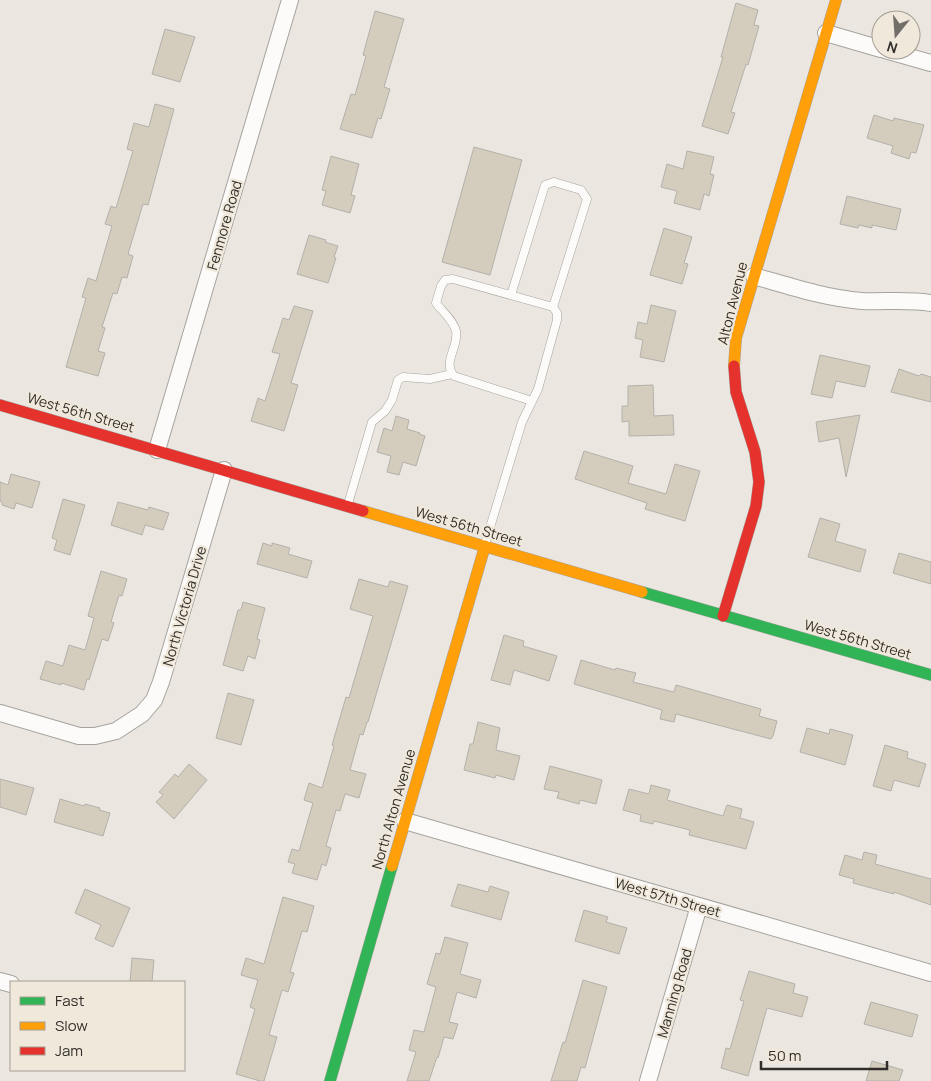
<svg xmlns="http://www.w3.org/2000/svg" width="931" height="1081" font-family="Manrope,sans-serif">
<style>
.building{fill:#d4ccbd;stroke:#b3b1ab}
.lines{fill:none;stroke-linecap:round;stroke-linejoin:round}
.lane-casing{stroke:#a6a39e;stroke-width:9}
.street-casing{stroke:#a6a39e;stroke-width:18}
.fast-casing{stroke:#a6a39e;stroke-width:12}
.slow-casing{stroke:#a6a39e;stroke-width:12}
.jam-casing{stroke:#a6a39e;stroke-width:12}
.lane{stroke:#fcfbfa;stroke-width:8}
.street{stroke:#fcfbfa;stroke-width:16}
.fast{stroke:#30b455;stroke-width:11}
.slow{stroke:#ff9f0a;stroke-width:11}
.jam{stroke:#e5322d;stroke-width:11}
.labels{text-anchor:middle;dominant-baseline:central;stroke-width:4.5;stroke-linejoin:round;paint-order:stroke}
.street-label{font-size:14px;fill:#312e29;stroke:#f0e8db}
</style>
<rect width="100%" height="100%" fill="#ebe7e0"/>
<path class="building" d="M736 3 758 10 754 25 759 26 748 65 746 64 731 112 735 113 728 134 702 126 723 57H721Z
M375 11 404 19 384 87 390 89 381 119 378 118 372 138 340 129 351 94 355 95 366 56 363 55Z
M165 29 195 37 180 82 152 74Z
M155 104 174 109 148 205 143 204 128 254 133 256 127 278 122 277 117 294 113 293 102 327 105 328 98 351 105 353 98 376 66 367 86 298 82 297 88 278 96 281 112 226 105 224 111 206 116 208 133 151 127 149 134 123 149 127Z
M874 115 893 121 894 118 924 125 916 153 911 152 909 159 891 153 893 146 867 138Z
M474 147 522 160 490 275 442 262Z
M687 151 714 157 710 174 714 175 709 196 704 194 700 210 674 203 677 191 661 187 667 164 683 169Z
M331 156 359 164 351 195 355 196 350 213 322 205 326 191 322 190Z
M847 196 901 209 896 230 872 225V228L859 225 858 228 840 224Z
M664 228 692 237 684 263 688 264 682 284 650 275Z
M309 235 326 240 325 242 338 246 334 257 336 258 328 283 297 274Z
M651 305 676 311 664 362 640 357 643 340 635 338 638 322 647 324Z
M294 306 313 311 291 383 298 385 284 431 251 421 258 398 265 401 280 354 272 352 283 318 289 320Z
M820 355 870 366 865 387 836 381 832 398 811 394Z
M899 369 919 376 921 374 931 377V402L891 392Z
M653 385 654 416 673 415 674 435 629 436V421L622 422V406H628V386Z
M860 415 846 477 839 438 819 442 816 422Z
M396 416 409 420 407 429 420 433 419 434 425 436 416 466 403 462 399 475 387 472 391 456 377 452 384 428 392 431Z
M584 451 633 466 628 483 666 494 675 464 700 471 685 521 645 509 647 503 575 479Z
M11 474 40 482 32 508 16 503 14 509 2 505V502L0 501V482L8 485Z
M63 499 85 505 70 555 54 550 57 540 52 538Z
M118 502 148 510 149 507 169 513 163 530 145 525 142 535 111 525Z
M820 518 840 524 835 541 866 550 860 572 808 557Z
M263 543 272 546V543L290 548 288 554 312 561 307 578 257 564Z
M899 553 931 562V584L893 573Z
M101 571 127 579 122 596 119 595 111 622 114 623 108 641 102 639 89 680 87 679 84 690 61 683V685L40 679 46 661 63 666 69 645 85 650 94 618 88 616Z
M359 579 388 587 390 581 408 586 368 722H367L363 735 360 734 350 770 366 774 359 798 345 794 340 811 336 810 326 846 331 848 326 866 322 864 317 880 292 873 295 864 288 862 292 849 299 851 313 803 304 800 309 783 322 788 334 746 332 745 346 697 349 698 373 616 350 609Z
M243 602 265 608 257 639 260 640 255 659 248 656 243 671 223 665 238 610H241Z
M504 635 524 641 523 646 557 656 549 681 514 670 510 685 491 680Z
M581 660 615 670 616 668 636 673 633 682 674 692 676 685 761 709 759 716 777 721 773 736 771 739 676 714 674 722 660 719 662 710 574 684Z
M228 693 254 700 241 745 216 738Z
M478 722 500 728 496 750 520 756 514 780 496 775 495 778 464 770 470 744H473Z
M807 728 829 734 830 729 853 735 845 765 800 752Z
M885 745 908 752 907 758 926 764 919 787 894 780 891 791 873 786Z
M189 764 207 780 174 819 156 802 163 795 159 792 175 774 178 777Z
M550 766 602 780 596 804 580 800 579 804 557 798 559 792 544 789Z
M0 779 34 788 26 815 0 807Z
M651 785 670 790 667 800 723 816 727 805 742 809 740 818 754 822 746 849 689 835 690 830 654 821 653 824 640 821 641 815 623 810 629 789 649 794Z
M60 799 84 806 85 804 100 808 99 810 110 813 103 836 54 822Z
M864 852 877 855 875 864 931 879V905L894 892V894L853 883 854 879 839 875 845 855 862 860Z
M458 884 488 892 490 886 509 892 501 920 451 906Z
M85 889 130 908 113 947 95 939 101 925 75 913Z
M283 897 314 906 307 932 302 931 290 972 294 973 288 992 282 990 269 1035 277 1037 264 1081H260L236 1074 255 1009 250 1007 258 980 241 975 246 958 264 964Z
M584 910 608 917 606 922 627 928 619 954 575 941Z
M445 937 468 943 460 974 481 980 476 998 457 992 449 1022 458 1024 453 1039 444 1037 438 1058 437 1057 429 1081H407L416 1052 409 1050 414 1030 424 1032 436 987 427 984 436 953 440 954Z
M132 958 154 960 152 982H130Z
M749 971 795 984 793 993 808 997 802 1017 767 1008 748 1076 721 1068 726 1048 730 1049 744 1001 740 1000Z
M583 980 607 987 585 1068 581 1067 577 1081H551L563 1042 565 1043Z
M871 1002 918 1015 912 1037 864 1024Z
M872 1061 903 1070 899 1081H866Z"/>
<g class="lines">
<defs>
<path id="lane" d="M511 295 545 185 554 182 581 190 587 199 553 307
M348 504 372 422 385 411 392 400 398 380 403 377 430 379 452 374
M485 544 522 422 538 389 557 320V313L553 307 453 279 445 280 441 286 436 303C442 311 454 321 456 331 459 347 442 362 454 376L532 401"/>
<path id="street" d="M826 33 881 49
M885 50 931 63
M754 276C789 286 825 298 862 301 885 302 908 299 931 303
M157 450 290 0
M0 713 79 736H95L116 731 142 714 154 700 161 682 224 470
M405 821 931 973
M0 981 11 984
M648 1081 699 906"/>
<path id="fast" d="M642 592 931 675
M330 1081 392 866"/>
<path id="slow" d="M734 366 736 338 836 0
M363 511 642 592
M392 866 485 546"/>
<path id="jam" d="M0 405 363 511
M723 616 756 506 759 482 755 452 736 392 734 366"/>
</defs>
<use href="#lane" class="lane-casing"/>
<use href="#street" class="street-casing"/>
<use href="#fast" class="fast-casing"/>
<use href="#slow" class="slow-casing"/>
<use href="#jam" class="jam-casing"/>
<use href="#lane" class="lane"/>
<use href="#street" class="street"/>
<use href="#fast" class="fast"/>
<use href="#slow" class="slow"/>
<use href="#jam" class="jam"/>
</g>
<g class="labels">
<g class="street-label">
<text transform="translate(224 225) rotate(-74)">Fenmore Road</text>
<text transform="translate(732 303) rotate(-76)">Alton Avenue</text>
<text transform="translate(81 412) rotate(16)">West 56th Street</text>
<text transform="translate(469 526) rotate(16)">West 56th Street</text>
<text transform="translate(184 606) rotate(-74)">North Victoria Drive</text>
<text transform="translate(858 639) rotate(16)">West 56th Street</text>
<text transform="translate(393 809) rotate(-74)">North Alton Avenue</text>
<text transform="translate(668 897) rotate(16)">West 57th Street</text>
<text transform="translate(674 993) rotate(-74)">Manning Road</text>
</g>
</g>
<rect x="10" y="981" width="175" height="90" fill="#f0e8db" stroke="#a49e94"/>
<rect x="20" y="997" width="25" height="8" fill="#30b455" stroke="#a49e94"/>
<text x="55" y="1006" font-size="15" fill="#312e29">Fast</text>
<rect x="20" y="1022" width="25" height="8" fill="#ff9f0a" stroke="#a49e94"/>
<text x="55" y="1031" font-size="15" fill="#312e29">Slow</text>
<rect x="20" y="1047" width="25" height="8" fill="#e5322d" stroke="#a49e94"/>
<text x="55" y="1056" font-size="15" fill="#312e29">Jam</text>
<g transform="translate(896 35) rotate(197)"><circle r="24" fill="#f0e8db" stroke="#a49e94"/>
<path d="M0-4L9 19L0 12L-9 19Z" fill="#726f69"/>
<text y="-8" font-size="14" font-weight="bold" text-anchor="middle" fill="#312e29">N</text>
</g>
<path d="M761 1061v8h126v-8" fill="none" stroke="#312e29" stroke-width="2.5"/>
<text x="768" y="1061" font-size="15" fill="#312e29" stroke="#f0e8db" stroke-width="4" paint-order="stroke">50 m</text>
</svg>
